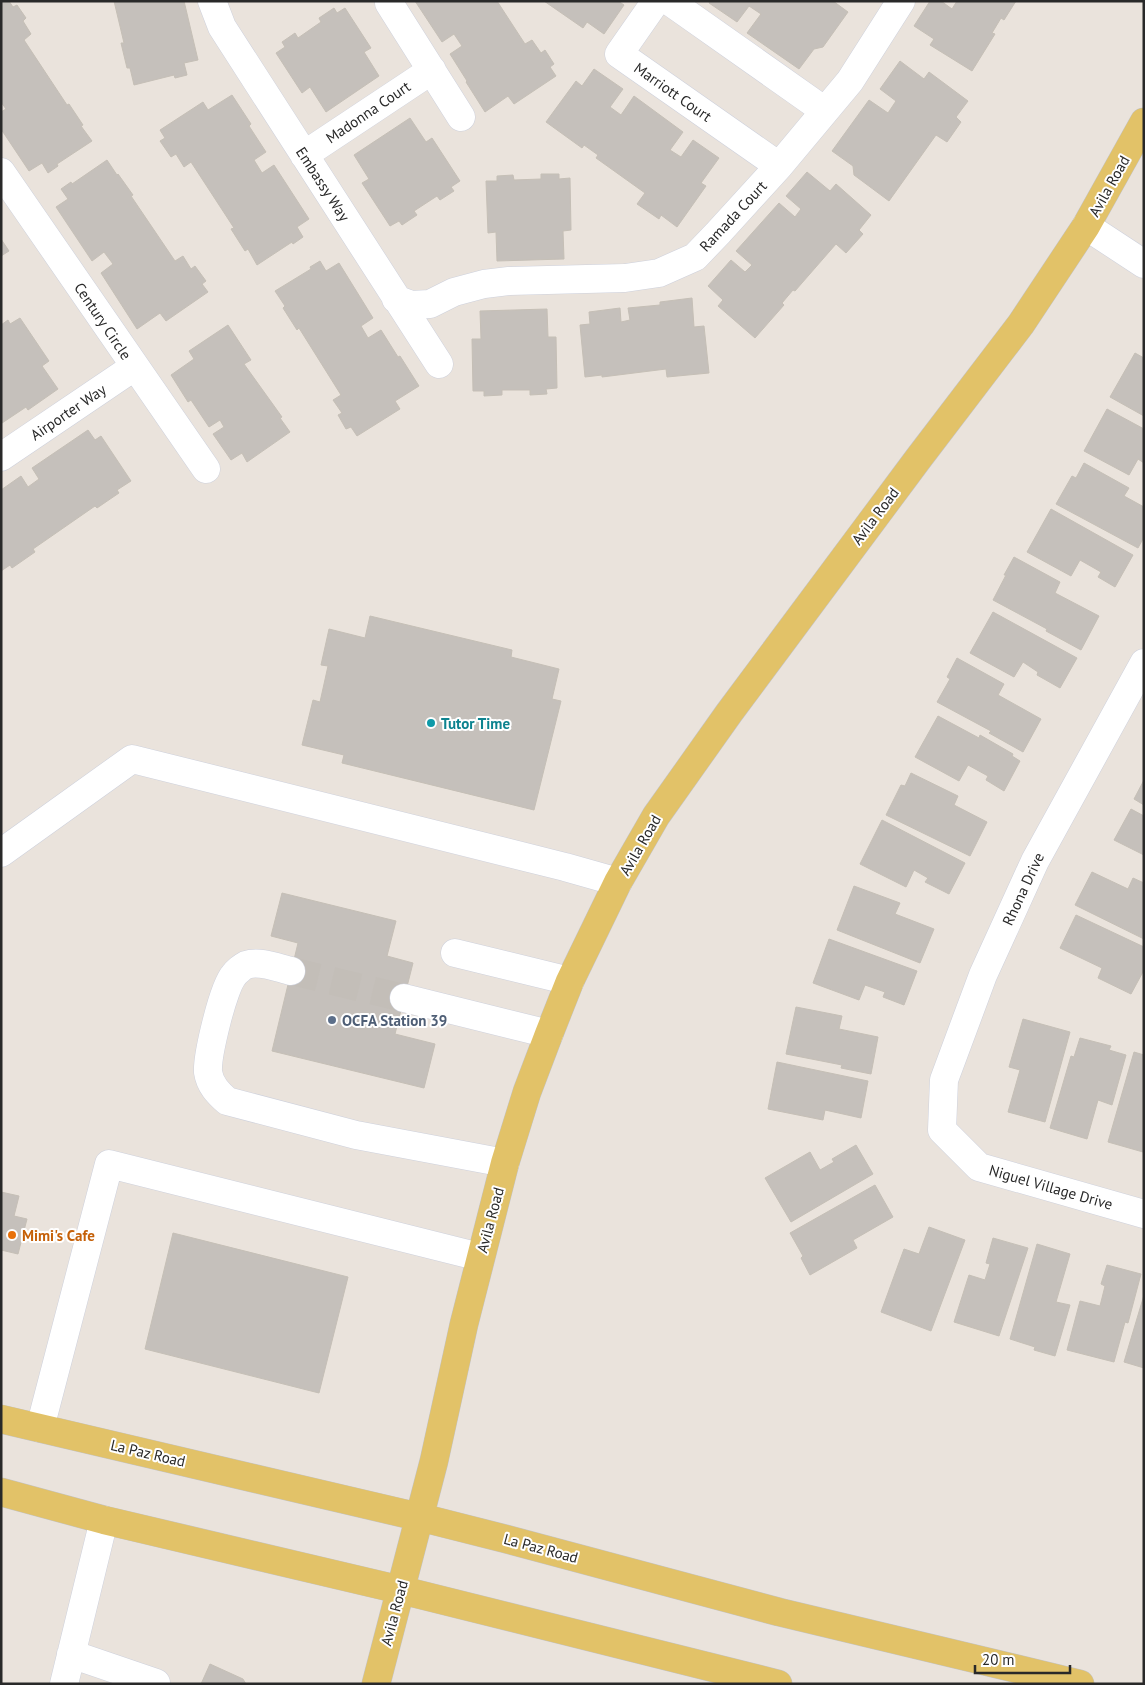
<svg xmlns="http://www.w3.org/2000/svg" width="1145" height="1685" font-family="'PT Sans',sans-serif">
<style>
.building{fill:#c5c0bb;stroke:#c5bfb6}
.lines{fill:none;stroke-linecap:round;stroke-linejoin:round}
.minor-tunnel{stroke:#c3beb8;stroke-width:28;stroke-dasharray:28 14;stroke-linecap:butt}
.minor-casing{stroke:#ced1dc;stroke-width:29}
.major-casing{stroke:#c3c3c3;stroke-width:29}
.minor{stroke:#fff;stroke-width:28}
.major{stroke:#e2c268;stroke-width:28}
.culture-dot{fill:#0f9aa8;stroke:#fff;stroke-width:2}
.service-dot{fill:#5c6f8a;stroke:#fff;stroke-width:2}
.food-dot{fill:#e8710a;stroke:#fff;stroke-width:2}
.labels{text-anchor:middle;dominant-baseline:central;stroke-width:4;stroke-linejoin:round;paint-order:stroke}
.street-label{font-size:15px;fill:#292929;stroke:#fff}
.culture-label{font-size:15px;font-weight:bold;fill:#0d838f;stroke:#fff;text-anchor:start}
.service-label{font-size:15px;font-weight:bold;fill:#4e5e75;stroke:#fff;text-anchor:start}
.food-label{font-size:15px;font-weight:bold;fill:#c56008;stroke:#fff;text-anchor:start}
</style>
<rect width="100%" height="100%" fill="#eae3dc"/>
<path class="building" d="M2 1H9L13 7 17 5 26 18 23 21 31 34 24 40 67 105 69 104 83 125 81 126 92 141 57 164 58 166 48 173 42 163 29 171 1 129V112L6 109 1 102Z
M114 1H184L198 60 184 63 187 75 175 78 174 75 134 85 130 68H127L121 43H124Z
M415 1H497L525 44 532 40 541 53 545 50 554 64 550 67 556 76 514 104 508 96 485 112 466 82 467 81 450 54 462 46 454 34 442 42Z
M544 1H618L624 5 604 34 587 22 583 28Z
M710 1H833L848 12 823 47 814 49 799 69 747 33 761 14 749 6 737 22 709 3Z
M930 1H941L952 9 957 1H1016L1004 20 1001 18 992 33 995 34 972 71 930 45 934 39 914 26Z
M334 8 337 13 345 8 371 48 364 52 379 76 326 112 310 87 302 93 276 53 285 47 282 42 295 33 298 38 321 22 319 18Z
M900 61 924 79 929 72 968 101 956 117 961 122 947 142 936 135 889 201 854 175 853 166 832 151 869 100 888 113 896 101 880 89Z
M594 69 623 89 610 107 621 115 634 96 683 132 670 150 681 157 693 140 719 158 701 183 706 186 677 227 661 215 659 219 637 204 645 193 596 158 598 155 584 145 582 148 546 122 576 81 582 86Z
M232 95 251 124 249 126 266 152 254 160 262 173 274 165 309 219 297 227 303 237 293 244 292 242 257 265 248 249 245 251 231 229 234 228 191 162 184 167 176 154 171 157 160 141 165 138 160 130 203 102 208 110Z
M410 118 426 142 432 138 460 181 451 187 454 191 440 200 437 196 414 211 417 215 402 225 399 221 390 226 362 183 369 179 354 155Z
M107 160 117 175 118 174 133 195 131 196 175 261 183 256 191 269 195 266 206 281 202 284 208 292 166 321 160 313 137 329 101 273 113 264 104 252 92 261 56 207 68 199 61 189 71 182 72 184Z
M807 172 830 191 836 184 871 215 859 230 863 234 846 253 836 244 795 291 793 290 782 303 784 305 755 338 718 306 723 300 708 286 731 260 745 272 752 265 736 251 779 203 795 217 801 209 786 196Z
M541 174H559V179L570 178 571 230 563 231 564 259 497 261 496 232 488 233 486 181H497V176L513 175 514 180 541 179Z
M1 239 9 251 1 256Z
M320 261 326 271 339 263 373 318 361 326 368 338 381 330 398 357 400 356 419 386 395 401 400 409 357 436 351 427 346 429 338 415 342 413 333 400 341 395 299 328 297 330 283 308 285 306 275 291 311 269 310 267Z
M692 298 694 327 704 326 709 373 667 377 666 369 602 377V375L585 377 580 325 590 324 589 312 620 308 621 322 630 320 628 308 660 305V302Z
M547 309 548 337H556L557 388 546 389 547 394 530 395V390H502V395L484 396V391H473L472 339H481L480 311Z
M20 318 49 361 42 366 58 389 28 410 26 407 2 423 1 325 8 320 10 324Z
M228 325 251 360 244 364 282 417 280 418 290 432 247 462 242 453 231 460 213 434 224 427 220 420 209 427 191 400 188 402 171 375 194 359 189 351Z
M1135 353 1144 358V416L1110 397Z
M1107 409 1144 429V463L1138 459 1129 475 1084 451Z
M88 430 95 440 101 436 131 481 117 490 119 493 97 508 95 506 33 549 35 552 12 568 10 565 1 571V490L21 476 28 487 39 479 32 468Z
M1084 463 1129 488 1124 496 1144 507V537L1138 548 1056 504 1072 476 1076 478Z
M1051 509 1133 555 1115 587 1098 577 1101 572 1080 560 1071 576 1027 552Z
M1014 557 1060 582 1055 593 1099 616 1081 650 1046 631 1047 629 993 600 1006 575H1004Z
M993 612 1077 658 1060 688 1037 675 1038 672 1023 662 1014 677 970 653Z
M370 616 512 650 511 657 559 669 552 699 561 701 534 810 342 763 344 755 302 745 313 700 320 702 328 666 321 665 329 629 365 638Z
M957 658 1004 684 998 695 1041 719 1023 752 989 733 991 731 937 702 950 679 947 677Z
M938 716 979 738 980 735 1013 754 1012 756 1020 761 1004 791 986 780 988 776 968 765 959 781 915 757Z
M911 773 958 796 954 805 987 822 970 856 886 815 901 785 905 786Z
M1144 780V805L1134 799Z
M1131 809 1144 816V855L1114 840Z
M882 820 965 863 949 894 925 882 928 878 914 870 906 887 860 864Z
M1092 872 1128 889 1133 878 1144 883V939L1075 905Z
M854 886 900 903 895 914 934 929 920 963 837 930Z
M282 893 396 921 387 956 413 963 395 1034 435 1044 424 1088 272 1051 298 943 271 936Z
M1076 915 1144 947V970L1131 994 1098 978 1102 968 1060 948Z
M829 939 917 971 904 1005 883 997 885 992 865 985 859 1000 813 983Z
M796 1007 842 1016 839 1029 878 1037 871 1074 841 1068 842 1065 786 1054Z
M1023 1019 1070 1032 1045 1122 1008 1112 1020 1070 1009 1067Z
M1080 1038 1111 1046 1109 1050 1126 1055 1112 1105 1098 1100 1087 1139 1050 1128 1071 1056 1074 1057Z
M1134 1052 1144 1055 1143 1152 1108 1142Z
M777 1062 868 1081 861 1118 825 1110 823 1120 768 1109Z
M856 1145 873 1174 791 1222 765 1178 810 1152 820 1170 834 1162 832 1159Z
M875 1185 893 1217 853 1240 857 1248 810 1275 801 1258 803 1256 790 1233Z
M1 1192 19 1196 14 1216 27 1219 18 1254 1 1250Z
M929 1227 965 1240 931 1331 881 1312 904 1249 919 1254Z
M173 1233 348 1277 319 1393 145 1349Z
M993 1238 1028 1248 999 1336 954 1322 969 1275 985 1280 990 1264 986 1263Z
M1037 1244 1070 1254 1056 1302 1070 1305 1055 1356 1034 1350 1035 1347 1010 1339Z
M1107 1265 1141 1274 1128 1323 1125 1322 1114 1362 1067 1350 1080 1301 1100 1306 1105 1286 1101 1284Z
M1144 1295V1368L1124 1362Z
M210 1664 243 1679 246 1684H201Z"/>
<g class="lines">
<path class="minor-tunnel" d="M291 971 404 998"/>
<defs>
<path id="minor" d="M212 1 222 27 439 364
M656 1 619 54 779 166
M669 1 825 111
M389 3 461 117
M304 155 432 70
M1 172 206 469
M1086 226 1144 264
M396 299 411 305 430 304 454 292 484 284 509 281 625 278 659 273 695 257 718 233 779 166 850 81 901 1
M1 457 134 367
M1144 663 1035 861 983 975 944 1080 942 1130 979 1167 1144 1214
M1 853 132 759 565 867 618 882
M455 953 570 981
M291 971C278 968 260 960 246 965 242 967 236 972 234 975 223 987 207 1056 208 1072 210 1085 218 1093 227 1101L356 1135 505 1163
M404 998 549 1034
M40 1428 109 1164 480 1257
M71 1654 156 1683
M64 1684 104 1520"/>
<path id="major" d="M1 1419 419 1517 506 1539 779 1612 1080 1684
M1 1492 104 1520 401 1590 778 1684
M376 1684 434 1461 464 1324 505 1163 527 1092 549 1034 570 981 618 882 656 816 729 713 918 459 1021 324 1086 226 1144 122"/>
</defs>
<use href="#minor" class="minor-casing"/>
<use href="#major" class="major-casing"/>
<use href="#minor" class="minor"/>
<use href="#major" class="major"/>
</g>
<circle class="culture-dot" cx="431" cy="723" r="5"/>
<circle class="service-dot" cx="332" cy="1020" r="5"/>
<circle class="food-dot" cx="12" cy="1235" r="5"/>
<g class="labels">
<g class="street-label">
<text transform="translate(673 92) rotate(35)">Marriott Court</text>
<text transform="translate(368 112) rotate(-34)">Madonna Court</text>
<text transform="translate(323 184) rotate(57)">Embassy Way</text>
<text transform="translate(1109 186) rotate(-61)">Avila Road</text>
<text transform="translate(733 216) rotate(-47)">Ramada Court</text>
<text transform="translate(103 321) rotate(56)">Century Circle</text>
<text transform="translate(68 412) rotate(-34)">Airporter Way</text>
<text transform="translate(875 516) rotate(-53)">Avila Road</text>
<text transform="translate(640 845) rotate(-60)">Avila Road</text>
<text transform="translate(1023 889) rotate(-65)">Rhona Drive</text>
<text transform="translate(1051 1187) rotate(16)">Niguel Village Drive</text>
<text transform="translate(490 1220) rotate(-75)">Avila Road</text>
<text transform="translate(148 1453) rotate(13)">La Paz Road</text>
<text transform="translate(541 1548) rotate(15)">La Paz Road</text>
<text transform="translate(394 1613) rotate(-75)">Avila Road</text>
</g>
<g class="culture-label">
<text x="441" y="723">Tutor Time</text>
</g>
<g class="service-label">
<text x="342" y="1020">OCFA Station 39</text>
</g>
<g class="food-label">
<text x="22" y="1235">Mimi's Cafe</text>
</g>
</g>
<rect width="1145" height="1685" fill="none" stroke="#292929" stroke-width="5"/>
<path d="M975 1665v8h95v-8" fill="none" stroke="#292929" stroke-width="2.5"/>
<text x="982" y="1665" font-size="15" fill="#292929" stroke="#ffffff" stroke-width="4" paint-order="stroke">20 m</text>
</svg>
